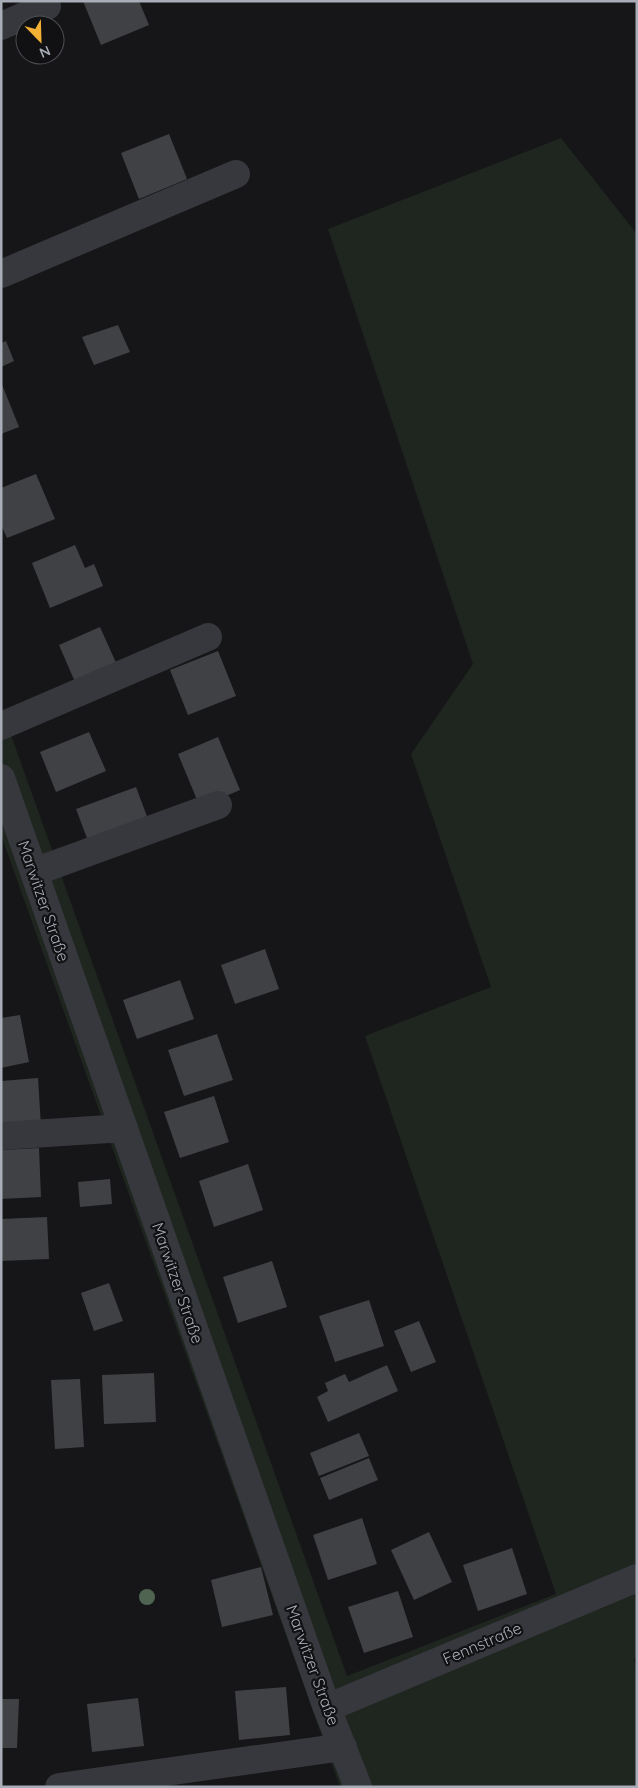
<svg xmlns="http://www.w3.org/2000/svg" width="638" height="1788" font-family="Quicksand,sans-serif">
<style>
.green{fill:#1e261f}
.building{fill:#404145}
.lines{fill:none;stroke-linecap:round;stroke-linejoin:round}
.minor{stroke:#37383d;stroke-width:28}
.tree{fill:#506452}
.labels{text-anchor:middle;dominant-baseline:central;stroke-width:4.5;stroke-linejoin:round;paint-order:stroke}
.street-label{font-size:16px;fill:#a8adb8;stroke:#111113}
</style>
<rect width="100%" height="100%" fill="#161618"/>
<path class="green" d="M561 138 637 234V1655L634 1660 637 1671V1787H340L1 835V707L347 1676 556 1594 365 1036 491 987 411 754 473 664 328 229Z"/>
<path class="building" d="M83 1H139L149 25 101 45Z
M169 134 187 179 139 199 121 153Z
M118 325 130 352 94 365 82 337Z
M6 341 14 361 1 367V343Z
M1 382 19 427 1 434Z
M36 474 55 519 7 538 1 525V488Z
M75 545 85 568 94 564 103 586 50 608 32 563Z
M100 627 117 665 75 682 59 645Z
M218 651 236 696 188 715 170 670Z
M89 732 106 771 56 792 40 752Z
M218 737 240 790 200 807 178 754Z
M136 787 148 819 88 841 76 809Z
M265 949 279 989 235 1004 221 965Z
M180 980 194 1019 137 1039 123 1000Z
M20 1015 29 1062 1 1068V1018Z
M217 1034 233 1080 184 1096 168 1050Z
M38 1078 41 1126 1 1130V1081Z
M214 1096 229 1142 180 1158 164 1112Z
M39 1148 41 1197 1 1199V1150Z
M248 1164 263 1210 214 1227 199 1181Z
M110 1179 112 1204 80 1207 78 1182Z
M47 1217 49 1259 1 1261V1219Z
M272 1261 287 1307 238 1323 223 1277Z
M109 1283 123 1321 94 1331 81 1293Z
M369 1300 384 1346 335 1362 319 1316Z
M419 1321 436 1362 411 1372 394 1331Z
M387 1365 398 1391 328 1422 317 1397 328 1391 325 1383 345 1374 349 1382Z
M154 1373 156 1422 104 1424 102 1375Z
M80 1379 84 1447 55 1449 51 1380Z
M359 1433 369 1456 319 1476 310 1453Z
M369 1458 378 1480 329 1500 320 1478Z
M362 1518 377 1564 328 1580 313 1535Z
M429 1532 452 1582 414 1600 391 1550Z
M512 1548 527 1594 478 1611 463 1565Z
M261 1567 273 1615 222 1627 211 1580Z
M398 1591 413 1637 364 1653 348 1607Z
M286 1687 290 1735 239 1740 235 1691Z
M138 1698 144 1746 92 1752 87 1704Z
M1 1699H19L17 1748H1Z"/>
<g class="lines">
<path class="minor" d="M1 26 47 6
M1 274 236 174
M1 726 208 637
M1 778 327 1708 358 1787
M34 872 218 805
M1 1136 124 1128
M327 1708 637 1578
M59 1787 343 1747"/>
</g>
<circle class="tree" cx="147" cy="1597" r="8"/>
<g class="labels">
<g class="street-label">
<text transform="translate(44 901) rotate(71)">Marwitzer Straße</text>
<text transform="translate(178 1283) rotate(71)">Marwitzer Straße</text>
<text transform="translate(482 1643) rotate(-23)">Fennstraße</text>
<text transform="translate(313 1665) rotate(70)">Marwitzer Straße</text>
</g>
</g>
<rect width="638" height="1788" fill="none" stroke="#a8adb8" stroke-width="5"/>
<g transform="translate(40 40) rotate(157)"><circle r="24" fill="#111113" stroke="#4d4f55"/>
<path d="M0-4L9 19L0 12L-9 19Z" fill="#f2b134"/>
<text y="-8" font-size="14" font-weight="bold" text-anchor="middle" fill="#a8adb8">N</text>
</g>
</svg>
